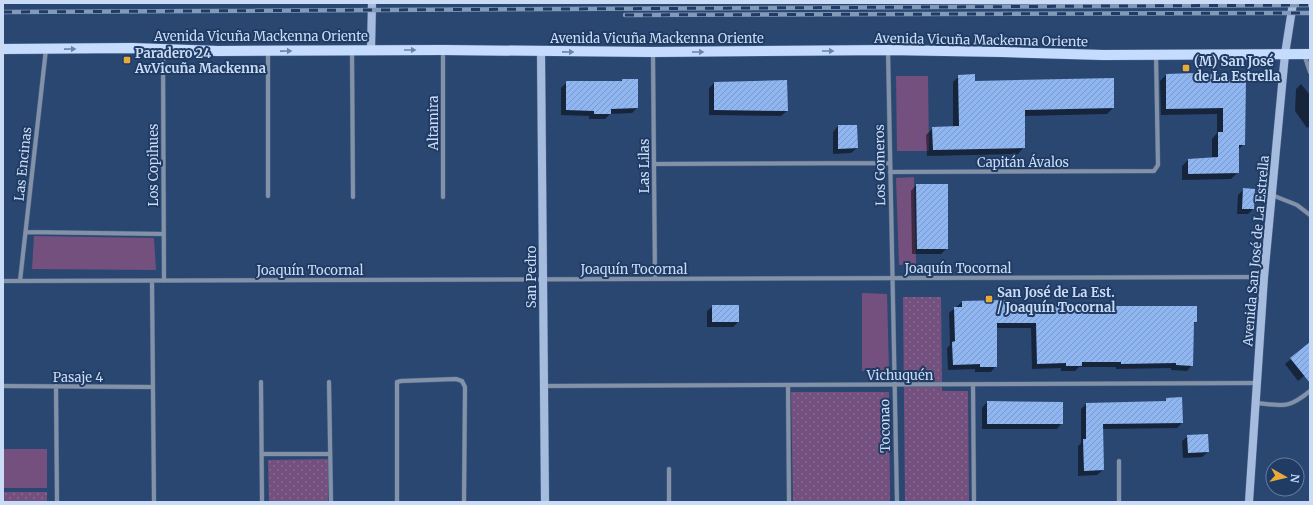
<svg xmlns="http://www.w3.org/2000/svg" width="1313" height="505" font-family="Merriweather,serif">
<style>
.green{fill:#74507e}
.park{fill:url(#park-dots)}
.shadow{fill:#0007}
.building{fill:url(#building-hatch)}
.lines{fill:none;stroke-linecap:round;stroke-linejoin:round}
.street-casing{stroke:#4a658b;stroke-width:5}
.secondary-casing{stroke:#4a658b;stroke-width:9}
.primary-casing{stroke:#4a658b;stroke-width:11}
.street{stroke:#8492a8;stroke-width:4}
.secondary{stroke:#a6bcde;stroke-width:8}
.primary{stroke:#c5dcff;stroke-width:10}
.rail-casing{stroke:#8299b9;stroke-width:4.5}
.rail{stroke:#203c65;stroke-width:3;stroke-dasharray:9;stroke-linecap:butt}
.oneway{fill:#6a84aa}
.poi-dot{fill:#e9ab38;stroke:#203c65;stroke-width:1.5}
.labels{text-anchor:middle;dominant-baseline:central;stroke-width:4;stroke-linejoin:round;paint-order:stroke}
.street-label{font-size:13px;fill:#cadcf5;stroke:#203c65}
.poi-label{font-size:13px;font-weight:bold;fill:#cadcf5;stroke:#203c65;text-anchor:start}
</style>
<defs>
<pattern id="park-dots" width="8" height="8" patternUnits="userSpaceOnUse"><rect width="8" height="8" fill="#74507e"/><path d="M2 2h.1M6 6h.1" fill="none" stroke="#866991" stroke-width="1.8" stroke-linecap="round"/></pattern>
<pattern id="building-hatch" width="6" height="6" patternUnits="userSpaceOnUse"><rect width="6" height="6" fill="#8fb6f0"/><path d="M-1 1l2-2M0 6l6-6M5 7l2-2" fill="none" stroke="#7a99c6"/></pattern>
</defs>
<rect width="100%" height="100%" fill="#2a4771"/>
<path class="green" d="M896 76H928L929 151H897Z
M914 177 916 264 899 265 896 178Z
M34 236 154 238 156 270 32 269Z
M862 293 887 294 889 370 862 371Z
M3 449H47V488H3Z"/>
<path class="park" d="M903 297H941L942 391H968L969 502H905Z
M791 392H889L890 502H793Z
M328 459V502H269L268 460Z
M3 492H47V502H3Z"/>
<path class="shadow" d="M1166 75H1217V80L1244 144 1238 150V172L1231 179 1182 180V166L1188 160 1212 159V139L1217 133V114L1161 115 1160 81Z
M959 76 974 82 1113 108 1107 114 1024 116V147L1018 154 927 156 926 135 933 128 953 127V82Z
M622 80 637 108 632 113 610 114 605 119H589V116L561 115V88L567 82H620Z
M714 83 787 111 781 116 709 115V88Z
M1301 84 1310 95V126L1307 128 1295 111 1296 89Z
M838 126 857 148 851 153 833 154V132Z
M916 185H947V248L941 254H912L911 191Z
M1244 189 1253 209 1248 214H1237L1238 195Z
M962 302 1005 308 1196 321 1193 324 1192 365 1187 371 1171 370V368L1116 369V367H1079L1075 371H1061V368L1032 369 1031 328H996V366L991 372H975V369L948 370 947 348 950 345 949 313Z
M713 306 738 322 733 327H707V311Z
M1310 348V371L1298 381 1285 364 1291 359Z
M1167 399 1182 423 1177 428 1102 429 1103 470 1097 475 1078 476V446L1081 443V409L1086 404 1164 402Z
M987 402 1062 423 1057 429H982V408Z
M1188 436 1208 452 1202 457 1183 458 1182 441Z"/>
<path class="building" d="M1195 73V75L1218 74V79H1246L1245 145H1239V173L1188 174V159L1218 157V132H1223V108L1166 109V74Z
M975 74V81L1114 78V108L1025 110V148L933 150 932 127 959 126 958 75Z
M622 79H638V108L611 109V114H594V111L566 110V81H622Z
M787 80 788 111 714 110V82Z
M838 125H857L858 148 838 149Z
M916 184H948V249H917Z
M1243 188 1255 189 1254 209H1242Z
M1006 300V306H1197V322H1194L1193 366 1176 365V363L1121 364V362H1082V366H1066V363L1037 364 1036 323H997V367H980V364L953 365 952 342 955 341 954 307H962V301Z
M712 305H739V322H712Z
M1310 342V383L1290 358Z
M1182 397 1183 423 1103 424 1104 470 1084 471 1083 439H1086V403L1166 401V398Z
M987 401 1063 402V424H987Z
M1208 434 1209 452 1188 453 1187 435Z"/>
<g class="lines">
<defs>
<path id="street" d="M163 50 164 281
M352 50 353 197
M888 50 897 502
M268 51V196
M653 53 655 279
M1304 54 1310 72
M654 164 890 163
M890 172 1154 171 1158 165 1156 55
M1272 195 1297 205 1310 215
M443 197V50
M26 232 163 234
M3 281 1264 277
M20 281 46 49
M152 281 154 502
M261 382 262 502
M329 382 331 502
M973 384 974 502
M788 385 789 502
M3 386 153 387
M56 386 57 502
M544 386 1257 383
M1256 403C1283 405 1287 410 1310 391
M262 454H330
M1119 461V502
M669 469V502
M397 502V382L401 381 456 379 462 381 465 387 464 502"/>
<path id="secondary" d="M371 50 372 3
M541 51 545 502
M1249 502 1264 277 1285 54 1293 3"/>
<path id="primary" d="M3 49 132 48 218 51 443 50 653 52 888 50 1003 52 1103 55 1310 54"/>
</defs>
<use href="#street" class="street-casing"/>
<use href="#secondary" class="secondary-casing"/>
<use href="#primary" class="primary-casing"/>
<use href="#street" class="street"/>
<use href="#secondary" class="secondary"/>
<use href="#primary" class="primary"/>
<defs>
<path id="rail" d="M3 12 1310 5
M625 15 1310 13"/>
</defs>
<use href="#rail" class="rail-casing"/>
<use href="#rail" class="rail"/>
</g>
<defs><path id="oneway-solid" d="M-6-.8H1V-3.2L6.5 0L1 3.2V.8H-6Z"/></defs>
<g class="oneway">
<use href="#oneway-solid" transform="translate(70 49) rotate(-1)"/>
<use href="#oneway-solid" transform="translate(410 50)"/>
<use href="#oneway-solid" transform="translate(286 51) rotate(-1)"/>
<use href="#oneway-solid" transform="translate(828 51)"/>
<use href="#oneway-solid" transform="translate(568 52) rotate(1)"/>
<use href="#oneway-solid" transform="translate(698 52)"/>
</g>
<g class="poi-dot">
<rect x="123" y="56" width="8" height="8" rx="2"/>
<rect x="1182" y="64" width="8" height="8" rx="2"/>
<rect x="985" y="295" width="8" height="8" rx="2"/>
</g>
<g class="labels">
<g class="street-label">
<text x="261" y="36">Avenida Vicuña Mackenna Oriente</text>
<text x="657" y="38">Avenida Vicuña Mackenna Oriente</text>
<text transform="translate(981 40) rotate(1)">Avenida Vicuña Mackenna Oriente</text>
<text transform="translate(433 123) rotate(-90)">Altamira</text>
<text x="1023" y="162">Capitán Ávalos</text>
<text transform="translate(23 164) rotate(-84)">Las Encinas</text>
<text transform="translate(153 165) rotate(-90)">Los Copihues</text>
<text transform="translate(880 165) rotate(-91)">Los Gomeros</text>
<text transform="translate(644 166) rotate(-90)">Las Lilas</text>
<text transform="translate(1256 251) rotate(-85)">Avenida San José de La Estrella</text>
<text x="958" y="268">Joaquín Tocornal</text>
<text x="634" y="269">Joaquín Tocornal</text>
<text x="310" y="270">Joaquín Tocornal</text>
<text transform="translate(531 277) rotate(-90)">San Pedro</text>
<text x="900" y="375">Vichuquén</text>
<text x="78" y="377">Pasaje 4</text>
<text transform="translate(885 426) rotate(-91)">Toconao</text>
</g>
<g class="poi-label">
<text x="135" y="53">Paradero 24<tspan x="135" dy="15">Av.Vicuña Mackenna</tspan></text>
<text x="1194" y="61">(M) San José<tspan x="1194" dy="15">de La Estrella</tspan></text>
<text x="997" y="292">San José de La Est.<tspan x="997" dy="15">/ Joaquín Tocornal</tspan></text>
</g>
</g>
<rect width="1313" height="505" fill="none" stroke="#cadcf5" stroke-width="8"/>
<g transform="translate(1285 477) rotate(98)"><circle r="19" fill="#203c65" stroke="#647c9f"/>
<path d="M0-3L7 15L0 10L-7 15Z" fill="#e9ab38"/>
<text y="-6" font-size="11" font-weight="bold" text-anchor="middle" fill="#cadcf5">N</text>
</g>
</svg>
